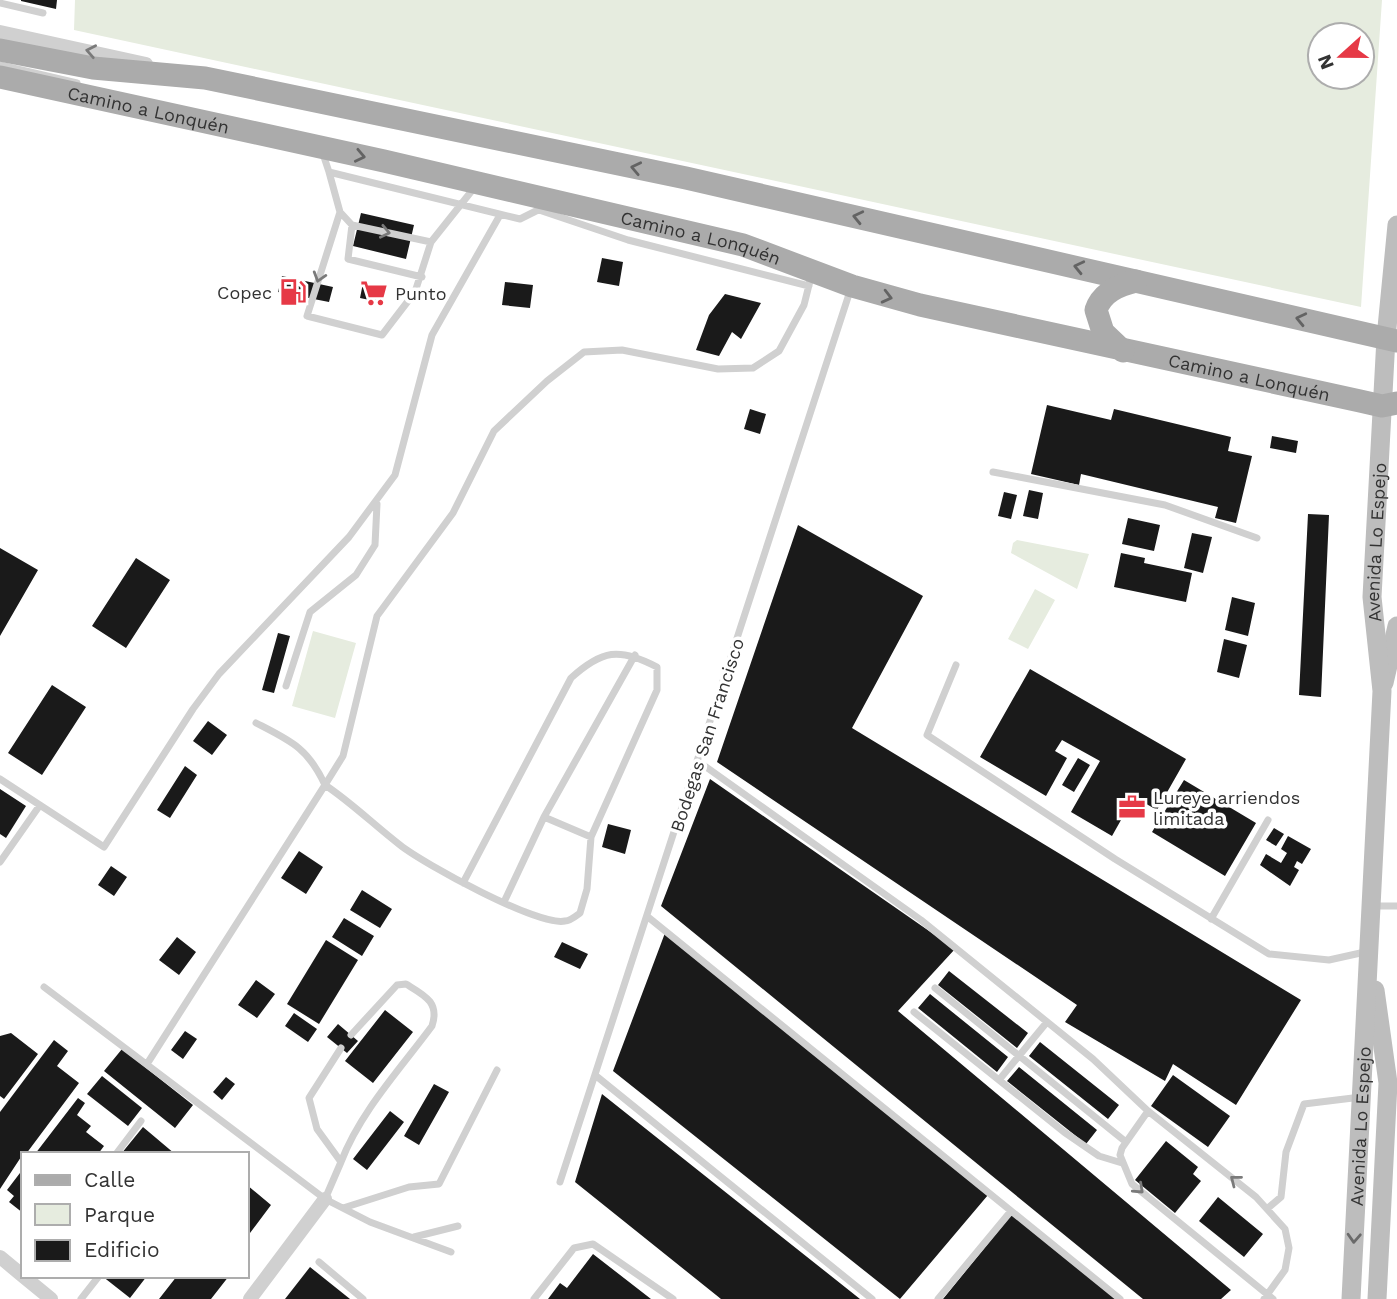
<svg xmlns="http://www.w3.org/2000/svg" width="1397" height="1299" font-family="'Work Sans',sans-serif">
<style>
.green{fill:#e6ecdf;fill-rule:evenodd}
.building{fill:#1a1a1a}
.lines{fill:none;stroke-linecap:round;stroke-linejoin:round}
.lane{stroke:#d0d0d0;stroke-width:7}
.street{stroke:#d0d0d0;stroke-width:14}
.secondary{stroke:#bdbdbd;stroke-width:19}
.primary{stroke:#ababab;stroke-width:23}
.oneway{stroke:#7a7a7a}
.oneway2{stroke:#636363}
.oneway3{stroke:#6a6a6a}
.labels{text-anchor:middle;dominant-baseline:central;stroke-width:7;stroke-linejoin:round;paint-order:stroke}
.street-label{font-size:18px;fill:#333;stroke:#fff}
.poi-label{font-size:18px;fill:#333;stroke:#fff;text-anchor:start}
</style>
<rect width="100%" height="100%" fill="#fff"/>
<path class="green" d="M75 0H1382L1361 307 74 30ZM1362 35V77H1320V35Z
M1017 540 1089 554 1077 589 1011 553 1013 543Z
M1035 589 1055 600 1028 649 1008 639Z
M313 631 356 643 335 718 292 706Z"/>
<path class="building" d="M21 0H57L56 9 21 1Z
M361 213 414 225 406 259 353 246Z
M602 258 623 262 619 286 597 282Z
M282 276 333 287 329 302 278 292Z
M505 282 533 285 530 308 502 305Z
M363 283 387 288 384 303 360 298Z
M725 294 761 303 741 339 732 332 719 356 696 350 709 315Z
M1047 405 1111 420 1114 409 1231 437 1228 451 1252 456 1236 523 1215 518 1218 507 1081 474 1079 485 1031 474Z
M750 409 766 414 760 434 744 429Z
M1272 436 1298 441 1296 453 1270 448Z
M1029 490 1043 493 1038 519 1023 516Z
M1004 492 1017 495 1011 519 998 516Z
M1308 514 1329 515 1321 697 1299 695Z
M1128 518 1160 525 1154 551 1122 544Z
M798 525 923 596 852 728 1301 1000 1236 1105 1173 1064 1165 1081 1065 1022 1077 1005 717 762Z
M1192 533 1212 537 1203 573 1184 568Z
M0 548 38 570 0 636Z
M1121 553 1145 558 1144 563 1192 573 1186 602 1114 587Z
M136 558 170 580 126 648 92 626Z
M1232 597 1255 603 1248 636 1225 630Z
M278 633 290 636 274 693 262 690Z
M1224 639 1247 645 1239 678 1217 672Z
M1030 669 1186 759 1157 810 1134 797 1112 836 1071 812 1100 761 1062 740 1055 751 1067 758 1046 796 980 757Z
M52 685 86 707 42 775 8 753Z
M208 721 227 735 212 755 193 741Z
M1078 758 1090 765 1074 792 1062 785Z
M185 766 197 775 170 818 157 810Z
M710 779 955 949 898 1011 1231 1290 1221 1299H1143L661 906Z
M1184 780 1256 823 1225 876 1152 832Z
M0 789 26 806 6 838 0 834Z
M608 824 631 830 625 854 602 847Z
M1274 828 1284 834 1276 846 1266 840Z
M1288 836 1311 849 1302 864 1297 861 1294 867 1299 870 1290 886 1260 865 1266 854 1281 863 1287 853 1281 849Z
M299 851 323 867 306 894 281 878Z
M111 866 127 877 114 896 98 885Z
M362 890 392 909 380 928 350 910Z
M344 918 374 936 362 956 332 937Z
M665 933 988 1195 900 1299 613 1071Z
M177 937 196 952 179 975 159 960Z
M326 940 358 960 319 1024 287 1004Z
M562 942 588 954 580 969 554 957Z
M949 971 1028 1033 1017 1048 938 985Z
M256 980 275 994 257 1018 238 1005Z
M930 994 1008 1057 997 1072 918 1008Z
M385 1010 413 1032 373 1083 345 1061Z
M294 1013 317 1029 308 1042 285 1026Z
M338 1024 358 1041 347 1053 327 1037Z
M185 1031 197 1039 183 1059 171 1050Z
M11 1033 38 1054 4 1099 0 1096V1036Z
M54 1040 68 1051 57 1066 79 1083 26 1154H23L0 1189V1112Z
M1040 1042 1119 1105 1108 1119 1029 1056Z
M122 1049 193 1105 175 1128 104 1071Z
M1019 1067 1097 1130 1086 1144 1007 1081Z
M1173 1075 1230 1116 1208 1147 1151 1106Z
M102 1076 142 1108 128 1126 87 1094Z
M226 1077 235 1084 222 1100 213 1092Z
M434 1084 449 1092 419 1145 404 1136Z
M602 1094 860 1299H721L575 1182Z
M78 1098 85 1103 77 1115 91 1126 86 1132 104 1146 98 1154H35Z
M390 1111 404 1122 367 1170 353 1159Z
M143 1127 175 1154H121Z
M1166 1141 1198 1167 1193 1174 1201 1181 1175 1213 1135 1180Z
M23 1169V1213L9 1202 14 1196 7 1190Z
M247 1185 271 1205 247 1237Z
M1218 1197 1263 1234 1244 1257 1199 1221Z
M1012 1214 1116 1299H943Z
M593 1254 651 1299H548L560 1283 567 1288Z
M310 1267 350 1299H285Z
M102 1276H147L130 1298Z
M177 1276H229L211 1299H159Z"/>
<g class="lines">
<path class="lane" d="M0 3 43 13
M0 65 77 83
M322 151 329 172 520 219 542 208
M329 172 340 212 352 225 431 242 474 188
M539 210 628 240 809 286
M340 212 307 316 382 335 415 292 431 242
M352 225 348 259 422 277
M993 472 1165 505 1257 538
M956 665 927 735 1115 859 1269 954 1329 960 1365 952
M286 686 310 612 356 575 375 545 377 504
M699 762 921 920 1093 1059 1148 1111 1256 1197 1285 1229 1289 1248 1285 1270 1264 1299
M0 779 104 847 193 709 219 674 349 537 395 475 432 335 500 215
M544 817 591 837
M0 862 40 805
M463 883 571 678C602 650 619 647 657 667V690L591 837 587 889 580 913C576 916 570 921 565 921 539 927 424 864 400 845 374 825 352 803 325 785L343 756 377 616 453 513 494 431 547 381 584 352 622 350 718 369 753 368 779 351 804 305 812 273
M504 902 544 817 635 655
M1373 906H1397
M648 917 1120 1299
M1211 919 1268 820
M44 987 325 1199 370 1222 451 1252
M935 988 1126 1142
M914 1012 1064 1132 1099 1156 1122 1163
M341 1048 309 1098 317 1129 341 1162C360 1112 401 1068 432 1026 440 1002 424 995 406 984L397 985 351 1035
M147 1064 325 785C308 748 291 741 256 723
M595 1075 872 1299
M999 1080 1047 1022
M1148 1111 1122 1148 1120 1155 1132 1184 1273 1299
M116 1154 141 1121
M560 1182 850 291
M325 1199 341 1162
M343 1208 409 1187 439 1184 497 1070
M1268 1208 1281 1197 1286 1152 1304 1104 1361 1097
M414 1237 458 1226
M319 1262 363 1299
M81 1299 99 1276
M534 1299 574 1248 593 1244 673 1299
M938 1299 1011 1211"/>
<path class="street" d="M0 32 146 64
M0 1257 23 1276
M23 1276 51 1299
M250 1299 325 1199"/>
<g class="secondary">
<path d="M1384 683 1397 626"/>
<path d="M1375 990 1388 1083 1377 1299"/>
<path id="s1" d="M1351 1299 1382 691 1372 597 1386 338 1397 225"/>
</g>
<g class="primary">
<path d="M0 50 93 68 205 78 686 178 1397 341"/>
<path id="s2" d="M0 77 384 161 743 245 852 286 920 305 1360 401 1382 406 1397 403"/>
<path d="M1123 351 1103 332 1096 310C1102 292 1119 285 1136 281"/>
</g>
</g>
<defs><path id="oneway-chevron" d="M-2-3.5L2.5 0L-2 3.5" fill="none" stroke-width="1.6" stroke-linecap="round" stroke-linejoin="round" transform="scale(1.75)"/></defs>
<g class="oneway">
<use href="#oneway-chevron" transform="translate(91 51) rotate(-169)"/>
<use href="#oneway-chevron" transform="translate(385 232) rotate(12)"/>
<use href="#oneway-chevron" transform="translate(319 277) rotate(107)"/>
<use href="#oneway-chevron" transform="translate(1235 1180) rotate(-142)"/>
<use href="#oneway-chevron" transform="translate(1139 1189) rotate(43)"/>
</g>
<g class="oneway2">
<use href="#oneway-chevron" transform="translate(360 156) rotate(12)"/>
<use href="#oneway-chevron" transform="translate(636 168) rotate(-168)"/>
<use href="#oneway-chevron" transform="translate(858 217) rotate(-167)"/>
<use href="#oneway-chevron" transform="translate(1079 267) rotate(-167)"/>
<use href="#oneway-chevron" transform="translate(887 297) rotate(14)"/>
<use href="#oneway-chevron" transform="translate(1301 319) rotate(-167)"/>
</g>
<use class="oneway3" href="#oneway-chevron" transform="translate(1354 1238) rotate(93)"/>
<defs>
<symbol id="fuel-bare" viewBox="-9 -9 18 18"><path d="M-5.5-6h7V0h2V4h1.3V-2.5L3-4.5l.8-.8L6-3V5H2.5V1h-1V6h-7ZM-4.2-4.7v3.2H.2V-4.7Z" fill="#e63946" stroke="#fff" stroke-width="2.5" paint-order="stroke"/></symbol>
<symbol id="supermarket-bare" viewBox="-9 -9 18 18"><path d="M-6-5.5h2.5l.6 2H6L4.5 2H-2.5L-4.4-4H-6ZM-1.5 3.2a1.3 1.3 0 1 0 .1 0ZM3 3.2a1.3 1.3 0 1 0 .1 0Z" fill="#e63946" stroke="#fff" stroke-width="2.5" paint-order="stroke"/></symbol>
<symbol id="office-bare" viewBox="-9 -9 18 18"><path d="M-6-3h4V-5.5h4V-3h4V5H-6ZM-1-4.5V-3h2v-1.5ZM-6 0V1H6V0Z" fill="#e63946" stroke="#fff" stroke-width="2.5" paint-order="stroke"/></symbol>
</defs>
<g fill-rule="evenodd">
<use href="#fuel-bare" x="274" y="273" width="38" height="38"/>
<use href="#supermarket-bare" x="355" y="274" width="38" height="38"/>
<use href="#office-bare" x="1113" y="788" width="38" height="38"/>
</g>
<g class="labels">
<g class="street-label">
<text stroke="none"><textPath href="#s2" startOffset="152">Camino a Lonquén</textPath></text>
<text stroke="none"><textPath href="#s2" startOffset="719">Camino a Lonquén</textPath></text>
<text stroke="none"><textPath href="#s2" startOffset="1286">Camino a Lonquén</textPath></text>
<text stroke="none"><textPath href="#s1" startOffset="758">Avenida Lo Espejo</textPath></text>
<text transform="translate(707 735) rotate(-72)">Bodegas San Francisco</text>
<text stroke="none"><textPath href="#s1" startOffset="173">Avenida Lo Espejo</textPath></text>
</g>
<g class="poi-label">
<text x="272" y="292" text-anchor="end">Copec</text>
<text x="395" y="293">Punto</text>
<text x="1153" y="797">Lureye arriendos<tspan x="1153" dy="21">limitada</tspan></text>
</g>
</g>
<rect x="21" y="1152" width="228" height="126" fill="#ffffff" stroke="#adadad" stroke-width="2"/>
<rect x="35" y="1175" width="35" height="10" fill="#ababab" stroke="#adadad" stroke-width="2"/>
<text x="84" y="1187" font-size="21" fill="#333333">Calle</text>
<rect x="35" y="1204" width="35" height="21" fill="#e6ecdf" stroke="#adadad" stroke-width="2"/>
<text x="84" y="1222" font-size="21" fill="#333333">Parque</text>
<rect x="35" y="1240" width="35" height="21" fill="#1a1a1a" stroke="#adadad" stroke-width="2"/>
<text x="84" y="1257" font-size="21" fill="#333333">Edificio</text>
<g transform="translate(1341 56) rotate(249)"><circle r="33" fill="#ffffff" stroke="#adadad" stroke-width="2"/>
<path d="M0-5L12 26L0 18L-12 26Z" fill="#e63946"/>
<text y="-10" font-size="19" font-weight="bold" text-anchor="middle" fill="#333333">N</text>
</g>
</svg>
